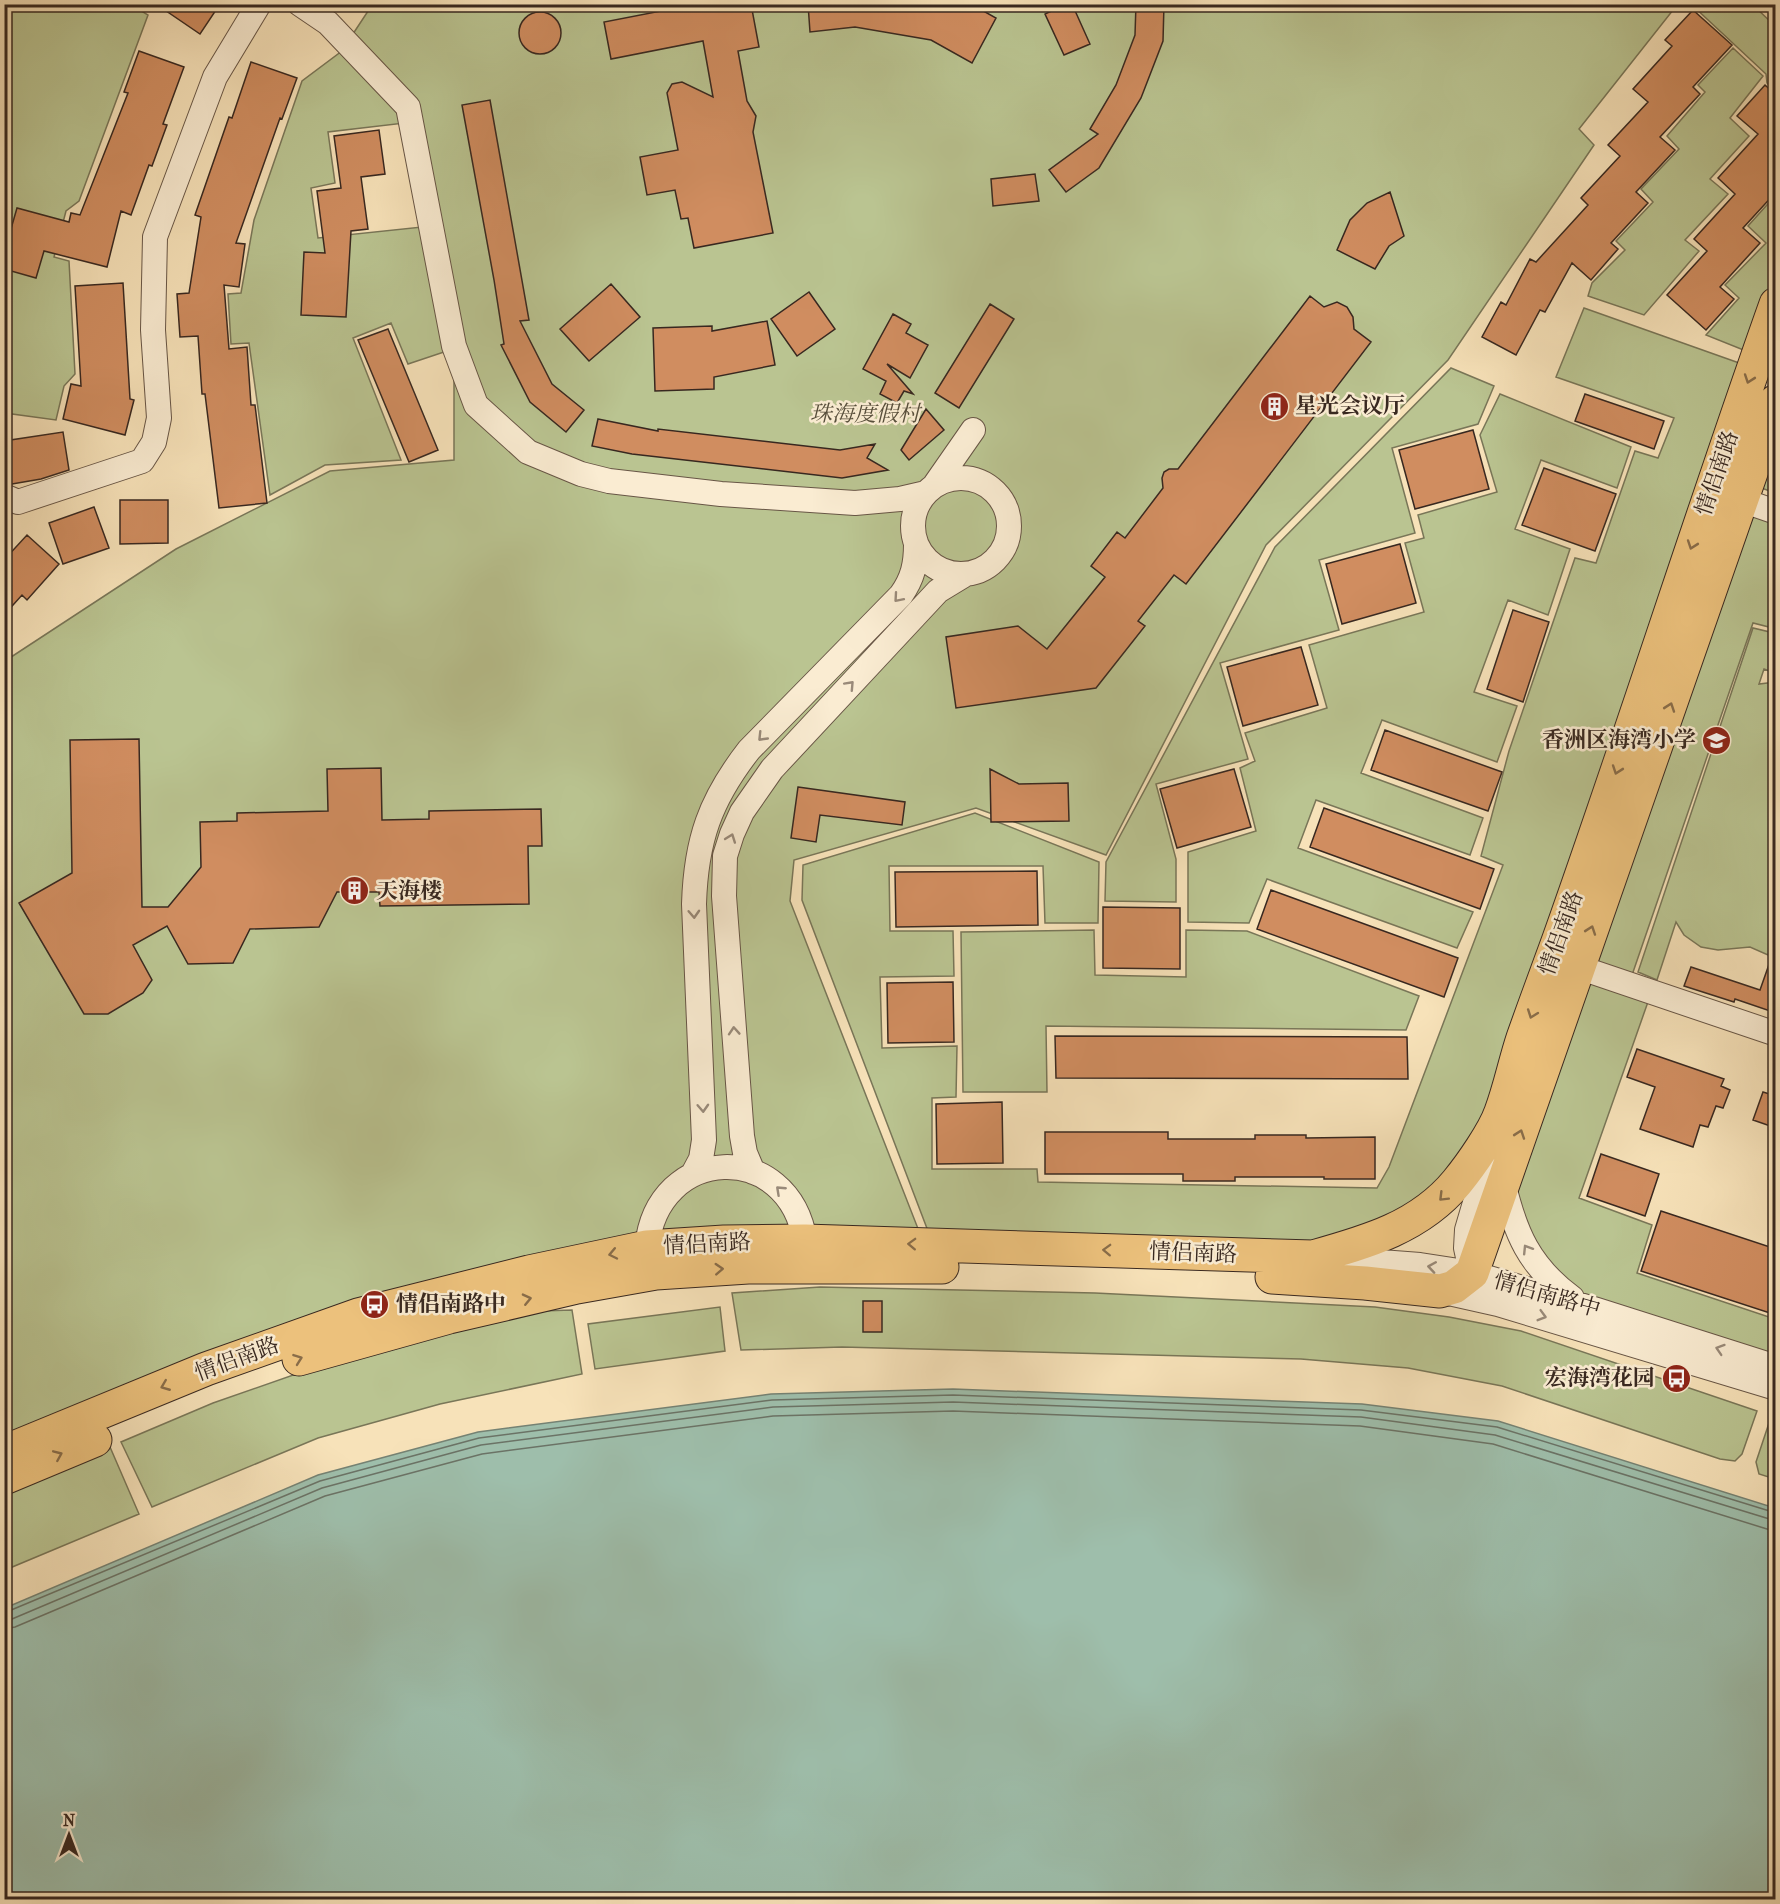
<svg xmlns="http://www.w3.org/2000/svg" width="1780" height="1904" font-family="'IM FELL French Canon','Noto Serif SC',serif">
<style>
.green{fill:#bac491;stroke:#797658;stroke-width:1.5}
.water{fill:#9ebeab;stroke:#758273;stroke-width:1.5}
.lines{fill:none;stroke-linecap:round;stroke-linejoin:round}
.shore{stroke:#6b7366;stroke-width:1.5}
.building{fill:#d08d60;stroke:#382820;stroke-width:1.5}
.minor-casing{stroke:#685646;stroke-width:26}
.highway-casing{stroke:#382820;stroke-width:35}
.minor{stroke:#faecd2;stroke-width:24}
.highway{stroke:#ecc17c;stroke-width:33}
.oneway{stroke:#896d49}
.oneway2{stroke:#998a79}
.labels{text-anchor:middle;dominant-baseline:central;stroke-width:5;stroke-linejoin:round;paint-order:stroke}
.poi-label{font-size:22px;font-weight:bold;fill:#382820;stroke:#faecd2;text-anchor:start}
.park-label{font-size:22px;font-style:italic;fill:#584f3c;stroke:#faecd2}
.street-label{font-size:22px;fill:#382820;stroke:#faecd2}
</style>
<rect width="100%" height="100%" fill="#f7e2b9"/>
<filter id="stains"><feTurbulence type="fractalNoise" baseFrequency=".00333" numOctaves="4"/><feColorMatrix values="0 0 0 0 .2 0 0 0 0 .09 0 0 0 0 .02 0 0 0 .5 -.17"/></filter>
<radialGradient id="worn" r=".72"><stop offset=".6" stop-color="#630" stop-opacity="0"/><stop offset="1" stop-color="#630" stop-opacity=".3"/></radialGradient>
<path class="green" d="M5 5H132L148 15 79 201 66 211 54 257 69 261 75 374 64 386 56 420 5 413Z
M372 5H1677L1579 129 1594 145 1448 360 1266 545 1106 855 976 808 794 860 790 901 924 1244 529 1272 5 1452V661L176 549 330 471 454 460V346L408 107 347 43Z
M1692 5H1753L1775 26V91L1767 83 1766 74Z
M346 48 405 123 328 132 335 183 311 188 318 238 422 227 447 351 408 364 391 323 353 338 401 460 325 465 270 495 249 343 231 344 228 294 241 293 254 220 302 81Z
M1733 48 1763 76 1730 118 1749 136 1710 179 1728 194 1685 240 1699 251 1644 315 1588 296 1592 283 1625 250 1616 241 1653 202 1641 189 1679 149 1667 136 1705 92 1698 85Z
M1775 196V283L1751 353 1706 335 1739 298 1725 285 1766 243 1748 226Z
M1584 308 1742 364 1489 1112 1463 1156 1410 1209 1310 1245 928 1231 802 900 803 865 975 813 1099 862 1098 923H1045L1043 866H889L890 931H953L954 976 880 977 882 1048 957 1046 956 1097 932 1098V1169H1037L1038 1182 1377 1188 1389 1167 1503 865 1481 856 1509 751 1575 558 1596 563 1635 451 1658 458 1674 418 1556 377Z
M1451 368 1494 386 1478 424 1392 448 1415 533 1319 560 1339 630 1220 663 1248 759 1156 784 1176 859V902L1105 901 1106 862 1275 547Z
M1500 394 1631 447 1617 488 1541 460 1515 529 1570 549 1548 615 1508 600 1474 692 1517 706 1497 762 1382 720 1361 773 1483 818 1470 855 1316 800 1298 848 1473 912 1457 948 1267 879 1249 923 1188 922V852L1256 831 1240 768 1255 761 1245 733 1327 708 1309 645 1424 612 1405 543 1424 538 1418 515 1497 492 1480 435Z
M1775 433V493L1756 486Z
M1748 513 1775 521V609L1769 627 1753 623 1631 978 1589 963Z
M1775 616V673L1764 669 1759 684 1775 682V934L1768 955 1750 947 1718 950 1701 947 1684 935 1676 922 1657 980 1638 972 1753 628 1770 632Z
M1094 930 1095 975 1186 977V930L1247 931 1419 996 1406 1030 1046 1026 1047 1092H963L961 932Z
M1583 977 1649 999 1579 1198 1652 1225 1637 1273 1775 1319V1363L1582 1301 1524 1235 1510 1183Z
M820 1287 1095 1293 1375 1307 1449 1317 1521 1331 1757 1411 1742 1454 1735 1461 1720 1459 1502 1386 1408 1368 1301 1359 842 1347 741 1350 732 1293Z
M720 1307 725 1351 595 1369 588 1324Z
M572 1310 582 1374 440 1404 318 1438 152 1507 121 1442 213 1403 359 1352 509 1312Z
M1775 1405V1479L1759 1474 1756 1462Z
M110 1447 139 1514 5 1570V1491Z"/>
<path class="water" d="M953 1389 1362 1404 1498 1421 1775 1508V1899H5V1608L318 1475 478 1432 771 1394Z"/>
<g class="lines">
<path class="shore" d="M4 1613 320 1481 479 1438 772 1400 953 1395 1361 1410 1497 1427 1776 1513
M4 1620 12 1619 322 1488 481 1445 773 1407 953 1402 1361 1417 1495 1435 1776 1521
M4 1629 15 1627 325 1496 482 1454 773 1416 953 1411 1360 1426 1493 1444 1767 1529 1776 1530"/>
</g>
<path class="building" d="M156 4H220L200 34Z
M697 4H751L759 47 738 51 747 101 756 116 753 132 773 233 694 248 688 218 681 219 675 190 647 195 640 157 678 150 667 93 672 84 682 82 713 97 703 41 611 59 604 22Z
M808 4H971L996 18 972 63 931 40 855 27 810 32Z
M1066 4H1072L1090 44 1064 55 1045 14Z
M1136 4H1164L1163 41 1141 98 1099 168 1066 192 1049 170 1098 134 1090 129 1116 85 1135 35Z
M1693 10 1732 45 1693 87 1700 94 1660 137 1675 150 1636 192 1648 203 1611 243 1618 249 1591 280 1572 263 1545 312 1540 310 1516 355 1482 337 1501 302 1506 305 1530 259 1536 262 1588 205 1581 198 1620 156 1608 145 1648 102 1633 89 1672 46 1665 40Z
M519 33a21 21 0 1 1 42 0a21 21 0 1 1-42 0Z
M139 51 184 67 163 124 167 125 152 166 149 165 131 215 121 211 107 267 44 251 36 278 4 269V253L17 208 69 222 71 213 80 215 128 93 124 92Z
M251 62 297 78 282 119 280 118 236 243 245 244 239 287 224 285 229 349 247 347 251 405H255L267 503 219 508 205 394H202L198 336 180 337 177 294 189 293 201 217 195 215 229 117 232 118Z
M1765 85 1776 95V192L1743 228 1760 243 1720 287 1734 299 1706 330 1667 295 1707 251 1694 239 1735 194 1718 178 1758 134 1737 116Z
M490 100 529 320 520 321 552 384 584 410 566 432 530 402 501 345 504 344 494 280 462 105Z
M379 130 385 174 361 177 368 229 351 231 346 317 301 315 304 252 325 253 317 191 341 188 334 136Z
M1035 174 1039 201 993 206 991 179Z
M1390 192 1404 236 1389 246 1375 269 1337 250 1350 220 1367 203Z
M123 283 130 399 134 400 125 435 63 419 71 384 81 386 75 286Z
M611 284 640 317 589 361 560 329Z
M809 292 835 329 797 356 771 319Z
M1310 296 1324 307 1337 302 1347 307 1353 317 1354 329 1371 342 1186 584 1174 575 1138 621 1145 626 1096 688 956 708 946 637 1018 626 1047 649 1105 577 1091 566 1117 532 1125 538 1163 488 1162 478 1164 472 1169 469H1178Z
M990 304 1014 319 959 408 935 393Z
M893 314 911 324 906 333 928 345 910 378 887 364 913 394 904 391 897 403 880 394 886 381 863 369Z
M767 321 775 365 714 377V389L655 391 653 328 712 326V331Z
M388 329 438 450 409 462 358 340Z
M1585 394 1664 421 1654 449 1575 421Z
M926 409 944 430 909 460 901 450Z
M598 419 658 431V429L840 450 875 444 867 458 888 470 842 478 632 454 592 446Z
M1473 430 1489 489 1415 509 1399 450Z
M63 432 69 470 41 479 12 484 4 482V441Z
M1544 468 1616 494 1595 551 1522 525Z
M120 500H168V543L120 544Z
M94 507 109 548 63 564 49 523Z
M27 535 59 564 27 600 22 595 4 615V560Z
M1400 544 1416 603 1342 624 1326 564Z
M1513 610 1549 622 1523 702 1487 689Z
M1301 647 1318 705 1243 726 1227 667Z
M1385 730 1502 772 1488 811 1371 770Z
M139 739 142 907H168L201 867 200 822 237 821V813L328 811 327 769 381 768 382 820 429 819V811L541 809 542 846H528L529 904 380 906 379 892H337L319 927 250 929 233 963 188 964 167 926 133 945 152 980 143 993 108 1014H84L19 903 72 873 70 740Z
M990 769 1019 784 1068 783 1069 821 991 822Z
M1234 769 1251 827 1177 848 1160 789Z
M798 787 905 802 902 825 820 815 816 842 791 838Z
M1324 808 1494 869 1480 909 1310 847Z
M1037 871 1038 925 896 927 895 872Z
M1271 890 1458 958 1444 997 1257 929Z
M1103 907 1180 908V969L1103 968Z
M1773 953H1776V1013L1735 999 1734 1002 1684 986 1691 967 1760 990Z
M953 982 954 1042 888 1043 887 983Z
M1055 1036 1407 1037 1408 1079 1056 1078Z
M1637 1049 1724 1079 1721 1086 1730 1090 1723 1108 1716 1106 1708 1127 1700 1125 1693 1147 1640 1129 1655 1087 1627 1077Z
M1763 1092 1776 1096V1128L1753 1120Z
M1002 1102 1003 1163 937 1164 936 1104Z
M1045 1132H1168V1139H1255V1135H1306V1138L1375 1137V1179H1324V1177H1235V1181H1183V1174H1045Z
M1601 1154 1659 1174 1645 1216 1587 1196Z
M1661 1211 1776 1249V1315L1641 1271Z
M863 1301H882V1332H863Z"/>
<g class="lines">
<defs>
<path id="minor" d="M300 4 328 23 408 107 454 346 476 405 528 452 581 474 609 481 721 494 855 503 900 499 926 493
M913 526a48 48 0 1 1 96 0a48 48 0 1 1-96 0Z
M934 486 973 430
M1727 495 1776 512
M4 496 18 502 142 461 154 442 159 418 153 330 155 237 215 77 259 4
M1578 967 1776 1034
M753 1172 745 1153 742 1136 724 896 725 856 732 834 742 812 772 769 938 591 966 574
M693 1174 701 1159 704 1140 694 904C696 840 710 800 749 750L901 595C913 578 916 564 916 544
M1503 1182C1515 1233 1529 1266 1572 1298
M647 1247C657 1144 789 1139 805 1241
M1328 1258 1420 1265 1472 1273 1597 1310 1776 1367
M1471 1271 1466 1248 1467 1230 1492 1145
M1440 1291 1498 1304 1776 1388"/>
<path id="highway" d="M1272 1277 1365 1283 1440 1291 1454 1287 1472 1273 1776 401
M299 1359 449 1317 577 1287 656 1273 748 1267H942
M4 1452 206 1369 358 1315 529 1272 647 1247 724 1242 805 1241 1313 1257C1367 1242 1420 1227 1457 1182 1471 1165 1494 1132 1501 1112 1510 1088 1515 1062 1523 1038 1535 1004 1547 972 1559 939 1634 728 1701 515 1776 304
M4 1478 95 1440"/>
</defs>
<use href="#minor" class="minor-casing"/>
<use href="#highway" class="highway-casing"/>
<use href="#minor" class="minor"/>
<use href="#highway" class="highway"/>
</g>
<defs><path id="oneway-chevron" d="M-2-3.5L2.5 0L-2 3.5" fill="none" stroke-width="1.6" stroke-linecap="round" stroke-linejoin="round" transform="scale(1.5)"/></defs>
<g class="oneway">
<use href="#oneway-chevron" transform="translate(1749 379) rotate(109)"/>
<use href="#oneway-chevron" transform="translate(1692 545) rotate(109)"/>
<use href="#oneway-chevron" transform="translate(1670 707) rotate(-71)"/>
<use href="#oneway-chevron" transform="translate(1617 770) rotate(109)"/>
<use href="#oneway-chevron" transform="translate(1591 930) rotate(-71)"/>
<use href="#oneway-chevron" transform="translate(1532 1014) rotate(110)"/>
<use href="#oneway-chevron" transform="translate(1520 1134) rotate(-71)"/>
<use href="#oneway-chevron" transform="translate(1443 1197) rotate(135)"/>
<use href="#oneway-chevron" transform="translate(912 1244) rotate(-178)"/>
<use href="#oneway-chevron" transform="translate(1107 1250) rotate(-178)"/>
<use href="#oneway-chevron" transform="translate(613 1254) rotate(168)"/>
<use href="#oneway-chevron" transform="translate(719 1269) rotate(-3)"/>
<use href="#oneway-chevron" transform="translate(527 1299) rotate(-13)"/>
<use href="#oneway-chevron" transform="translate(298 1359) rotate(-20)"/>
<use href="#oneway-chevron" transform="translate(165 1386) rotate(158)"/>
<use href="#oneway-chevron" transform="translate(58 1455) rotate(-23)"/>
</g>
<g class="oneway2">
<use href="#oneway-chevron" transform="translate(898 598) rotate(131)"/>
<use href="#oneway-chevron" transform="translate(850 685) rotate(-47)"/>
<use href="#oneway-chevron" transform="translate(762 737) rotate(134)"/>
<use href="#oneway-chevron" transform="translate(731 838) rotate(-70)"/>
<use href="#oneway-chevron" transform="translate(694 914) rotate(87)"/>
<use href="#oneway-chevron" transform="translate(734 1031) rotate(-94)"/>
<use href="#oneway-chevron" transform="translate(703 1108) rotate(87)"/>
<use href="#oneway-chevron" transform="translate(780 1190) rotate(-137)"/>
<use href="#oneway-chevron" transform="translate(1527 1249) rotate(-122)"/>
<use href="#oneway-chevron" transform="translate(1432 1267) rotate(-171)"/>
<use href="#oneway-chevron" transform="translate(1542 1316) rotate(16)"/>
<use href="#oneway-chevron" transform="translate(1720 1349) rotate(-162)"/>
</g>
<defs>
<symbol id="building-disc" viewBox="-11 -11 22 22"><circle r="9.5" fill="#8f2418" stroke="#faecd2"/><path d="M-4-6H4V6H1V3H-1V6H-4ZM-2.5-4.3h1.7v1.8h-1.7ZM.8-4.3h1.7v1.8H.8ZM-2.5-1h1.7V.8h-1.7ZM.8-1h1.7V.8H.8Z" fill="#fff"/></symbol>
<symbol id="school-disc" viewBox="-11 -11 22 22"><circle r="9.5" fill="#8f2418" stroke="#faecd2"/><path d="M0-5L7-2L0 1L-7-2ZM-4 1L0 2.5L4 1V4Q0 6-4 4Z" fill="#fff"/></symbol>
<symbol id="bus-disc" viewBox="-11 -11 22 22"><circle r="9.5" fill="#8f2418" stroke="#faecd2"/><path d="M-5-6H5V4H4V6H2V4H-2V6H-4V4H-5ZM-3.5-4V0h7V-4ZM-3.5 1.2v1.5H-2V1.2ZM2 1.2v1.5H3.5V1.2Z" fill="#fff"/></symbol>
</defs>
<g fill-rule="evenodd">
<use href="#building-disc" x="1258" y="390" width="33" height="33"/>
<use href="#school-disc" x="1700" y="724" width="33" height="33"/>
<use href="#building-disc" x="338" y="874" width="33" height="33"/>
<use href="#bus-disc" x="358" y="1288" width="33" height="33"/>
<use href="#bus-disc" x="1660" y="1362" width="33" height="33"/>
</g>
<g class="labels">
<g class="poi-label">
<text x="1295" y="406">星光会议厅</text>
<text x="1696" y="740" text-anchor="end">香洲区海湾小学</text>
<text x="376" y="891">天海楼</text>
<text x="396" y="1304">情侣南路中</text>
<text x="1655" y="1378" text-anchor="end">宏海湾花园</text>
</g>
<g class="park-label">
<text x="865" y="414">珠海度假村</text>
</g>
<g class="street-label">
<text transform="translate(1717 473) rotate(-71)">情侣南路</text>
<text transform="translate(1561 933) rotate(-70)">情侣南路</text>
<text transform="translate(707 1244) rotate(-3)">情侣南路</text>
<text transform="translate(1193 1253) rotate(2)">情侣南路</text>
<text transform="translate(1547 1295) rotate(16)">情侣南路中</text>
<text transform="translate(237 1359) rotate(-20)">情侣南路</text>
</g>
</g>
<rect width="1780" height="1904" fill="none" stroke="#f7e2b9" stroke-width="24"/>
<rect x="6" y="6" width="1768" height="1892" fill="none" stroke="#382820" stroke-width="3"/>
<rect x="12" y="12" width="1756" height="1880" fill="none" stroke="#382820" stroke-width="1.5"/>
<g transform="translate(69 1835)" stroke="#faecd2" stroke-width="4.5" paint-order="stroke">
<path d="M0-4.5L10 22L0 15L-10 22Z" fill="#382820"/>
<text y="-9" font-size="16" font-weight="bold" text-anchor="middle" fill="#382820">N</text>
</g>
<rect width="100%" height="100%" filter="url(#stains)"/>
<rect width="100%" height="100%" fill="url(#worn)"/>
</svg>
